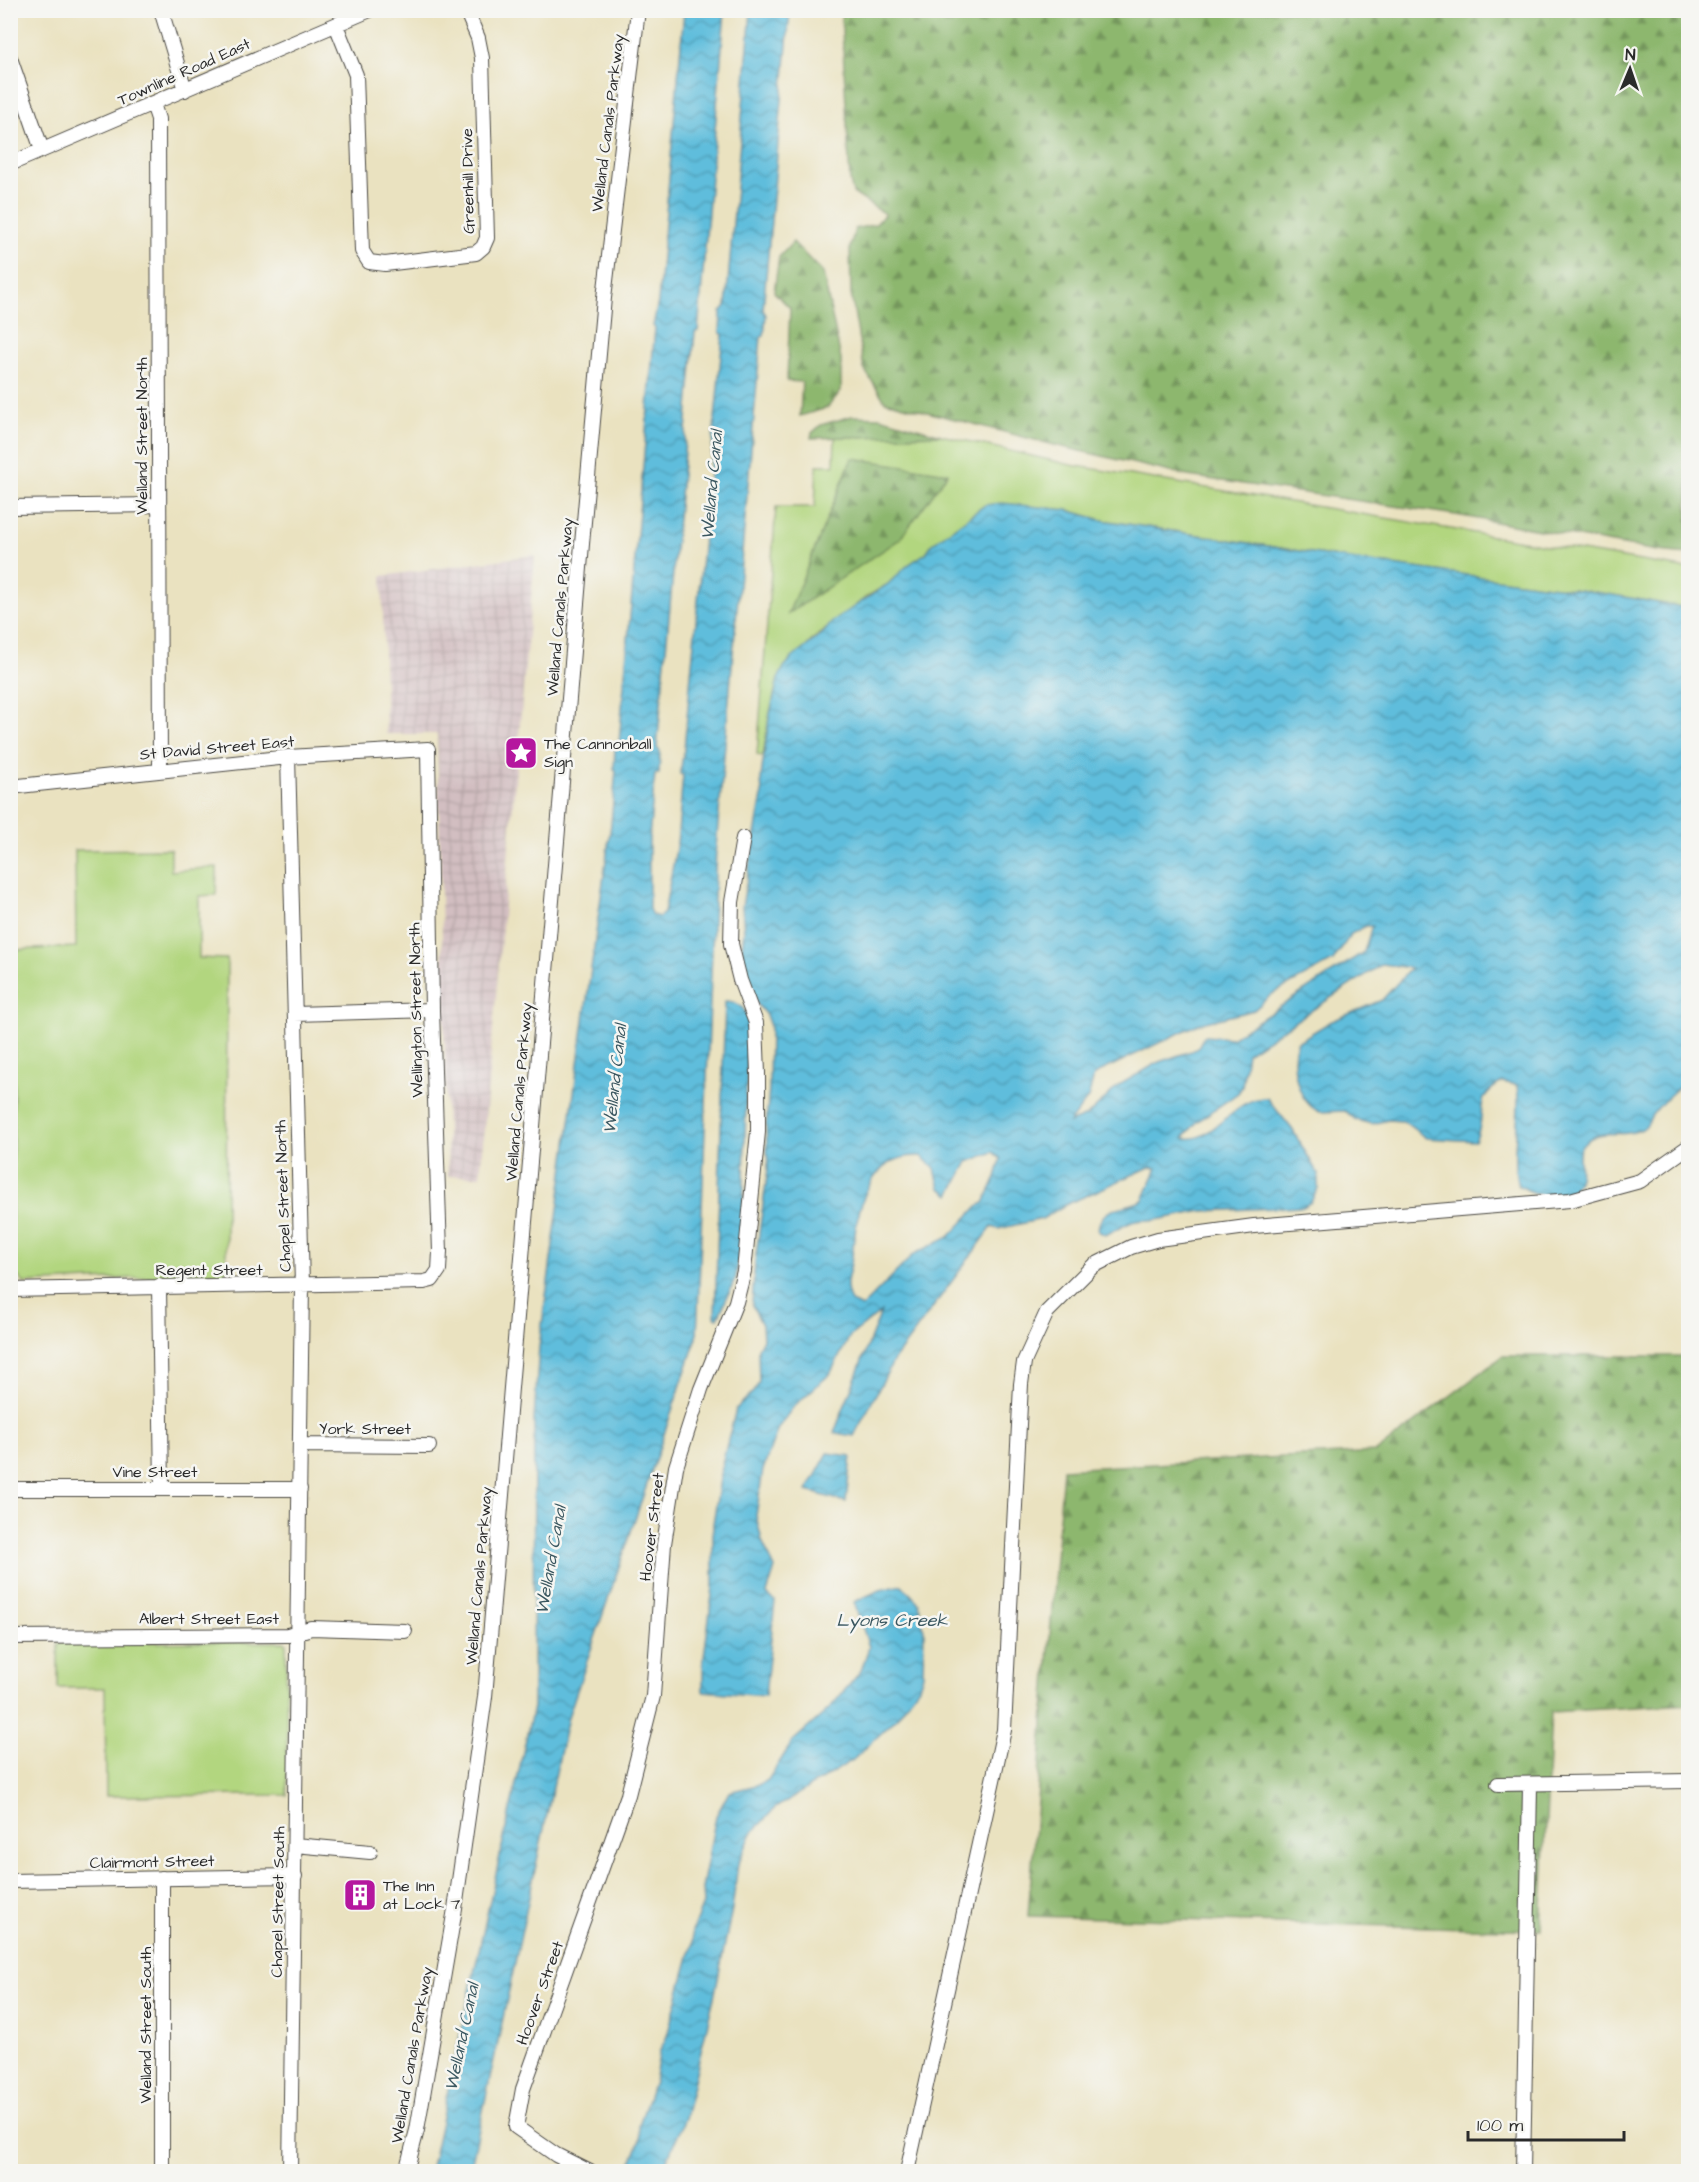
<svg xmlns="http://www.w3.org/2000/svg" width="1699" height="2182" font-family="'Architects Daughter',sans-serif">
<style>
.industrial{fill:url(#industrial-grid)}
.green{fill:#b2d67f;stroke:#6e8055;stroke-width:1.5}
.forest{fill:url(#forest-firs);stroke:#5c714c;stroke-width:1.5}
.water{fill:url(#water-waves);stroke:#447484;stroke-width:1.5;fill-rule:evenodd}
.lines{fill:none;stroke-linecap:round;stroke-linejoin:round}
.minor-casing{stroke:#484641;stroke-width:16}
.minor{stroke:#fff;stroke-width:14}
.labels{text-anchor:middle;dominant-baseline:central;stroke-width:5;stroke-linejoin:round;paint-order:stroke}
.street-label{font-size:16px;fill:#2b2b2b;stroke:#f6f6f2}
.poi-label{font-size:16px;fill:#2b2b2b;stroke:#f6f6f2;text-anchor:start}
.water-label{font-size:18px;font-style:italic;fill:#3a5760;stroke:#f6f6f2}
</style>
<defs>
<pattern id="industrial-grid" width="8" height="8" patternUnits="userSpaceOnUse" patternTransform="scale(1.5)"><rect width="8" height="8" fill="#d2bec1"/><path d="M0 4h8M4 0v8" fill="none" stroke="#b4a3a6"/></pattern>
<pattern id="forest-firs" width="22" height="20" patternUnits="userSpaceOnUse" patternTransform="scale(1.5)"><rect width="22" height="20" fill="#8db76e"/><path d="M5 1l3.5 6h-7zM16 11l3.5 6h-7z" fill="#73955b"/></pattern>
<pattern id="water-waves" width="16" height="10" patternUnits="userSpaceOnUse" patternTransform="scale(1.5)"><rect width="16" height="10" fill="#5ebddc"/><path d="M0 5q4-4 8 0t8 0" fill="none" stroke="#4e9ab3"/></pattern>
</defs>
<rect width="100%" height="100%" fill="#f6f6f2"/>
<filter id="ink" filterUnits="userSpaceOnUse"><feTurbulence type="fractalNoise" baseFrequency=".0167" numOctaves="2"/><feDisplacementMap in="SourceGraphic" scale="12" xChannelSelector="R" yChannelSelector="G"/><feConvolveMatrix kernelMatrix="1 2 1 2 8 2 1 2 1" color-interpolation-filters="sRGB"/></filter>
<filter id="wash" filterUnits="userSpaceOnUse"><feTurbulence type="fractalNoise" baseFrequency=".008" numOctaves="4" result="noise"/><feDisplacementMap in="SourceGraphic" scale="24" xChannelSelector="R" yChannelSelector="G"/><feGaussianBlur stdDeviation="1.35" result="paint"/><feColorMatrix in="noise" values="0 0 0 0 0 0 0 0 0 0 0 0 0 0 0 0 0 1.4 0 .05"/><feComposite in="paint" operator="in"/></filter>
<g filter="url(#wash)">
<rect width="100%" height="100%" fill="#eae2c0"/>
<path class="industrial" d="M535 555 480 1176H448L437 734H386L382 576Z"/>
<path class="green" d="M941 435 1071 465 1688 569V608L1601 593 1363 561 1102 520 1067 510 985 505 932 544 926 553 908 565 888 584 866 597 813 639 778 679 769 717 763 756 757 755 776 507H815L817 465H834L835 437Z
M171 849V871L217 867 216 895 199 896V958L227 959 226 1274 24 1283 11 1269 14 1071 13 950 76 947 75 850Z
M286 1642 287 1795 106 1796 105 1688H58V1643Z"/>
<path class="forest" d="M841 11H1688V554L1657 551 1456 515 1188 476 1050 444 885 401 864 369 851 294 850 247 855 229 876 224 885 214 853 193 850 181Z
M793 242 823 273 841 359V391L827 408 800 416 802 382 787 381 790 308 774 292 779 257Z
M852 416 880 417 941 435 811 438 812 433 821 425Z
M852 458 948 473 900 539 788 614Z
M1503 1356H1688V1704L1551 1712 1541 1930 1028 1916 1063 1469 1376 1452Z"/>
<path class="water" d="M684 11H725L698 331 695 332 657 748 660 751 659 774H655L649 838V909L652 915 659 917 664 913 677 844 683 775 680 774 684 749 723 334 720 333 721 312 726 306 751 11H790L763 310 766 315 764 336 761 337 716 847 697 1337 568 1717 470 2171H430L533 1707 534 1420 539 1347 611 824 616 770 614 769 615 747 619 743 655 328 653 326 658 302Z
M1002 503 1067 510 1102 520 1363 561 1601 593 1688 608V1080C1674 1090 1663 1101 1652 1115 1649 1120 1647 1127 1642 1129 1623 1139 1602 1127 1585 1142 1574 1151 1582 1165 1579 1177 1570 1208 1538 1196 1518 1185 1509 1152 1522 1119 1517 1085L1502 1082C1470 1100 1489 1112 1475 1141L1426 1138 1403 1121 1388 1120 1372 1124 1356 1120 1345 1111 1320 1112C1296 1102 1290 1063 1297 1042L1330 1022 1382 1000 1411 968 1382 964 1247 1053 1242 1087 1238 1093 1197 1122 1183 1138C1214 1144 1234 1096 1267 1098L1292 1129 1318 1174V1188L1311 1202 1303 1207 1203 1211 1151 1221C1135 1216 1120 1229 1105 1235L1098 1231C1099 1205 1127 1209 1143 1200L1157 1168 1150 1167 1063 1206 1042 1219 998 1229 992 1227 894 1360 854 1436 834 1433 881 1312 850 1336 830 1374 794 1406 778 1428 763 1470 756 1516 762 1541 775 1568 767 1594 775 1601 765 1696 703 1691V1665L713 1587V1524L723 1460 736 1409 755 1390 759 1382 758 1349 763 1339 762 1325 752 1305 755 1262 768 1169 766 1127 769 1088 770 1026 766 1015 753 999 740 965 744 931 742 906 762 796 761 777 769 718 778 679 784 667 792 658 823 633 833 621 888 584 908 565 926 553 932 544 985 505ZM1366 926H1372L1364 952 1232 1038 1204 1036 1197 1049 1159 1062 1119 1085 1087 1116 1069 1123 1088 1098 1094 1076 1101 1071 1198 1024 1254 1010 1272 994 1333 961 1351 934ZM993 1152 1001 1159 996 1177 984 1203 978 1206 949 1237 914 1254 862 1307 851 1302C842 1281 850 1277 852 1257 856 1215 865 1153 921 1156L935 1169 940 1188 950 1195 968 1162Z
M725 1001C738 1001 745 1007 748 1020L743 1220 736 1277 718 1318 715 1317Z
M828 1453 851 1456 846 1502 807 1491Z
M902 1585 919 1603 924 1631 923 1674 919 1687 895 1720 853 1760 775 1808 752 1833 738 1864 732 1909 715 1993 685 2118 662 2171H628L640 2140 639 2125 654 2082 660 2050 667 2036 693 1942 692 1931 703 1904 702 1888 716 1816 729 1792 761 1784 768 1780 793 1741 829 1709 861 1671 869 1647 854 1602 880 1590Z"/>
</g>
<g filter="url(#ink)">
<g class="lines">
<defs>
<path id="minor" d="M161 10 185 90
M336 25 356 75 362 251 369 262 385 264 476 253 483 247 487 238 482 58 478 38 466 10
M10 58 42 150
M153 104 158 119 160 769
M10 164 370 10
M10 507 158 505
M288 757 302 1285 290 2172
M10 787 288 757 428 749 432 1010 440 1252 439 1270 432 1280 424 1282 10 1290
M295 1014 432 1010
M159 1286 162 1488
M301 1445 429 1446
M10 1489H300
M10 1637 288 1635 311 1628 405 1631
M1498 1784 1688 1781
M295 1845 370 1852
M162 1878V2172
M10 1881 295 1876
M406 2172 417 2130 455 1909 485 1697 582 544 604 298 638 10
M590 2172 556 2155 516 2127 523 2089 628 1795 653 1696 664 1544 676 1467 701 1389 736 1302 744 1271 758 1132V1073L756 1023 740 980 731 944 732 902 743 838
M907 2172 1004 1730 1021 1384 1024 1362 1047 1312 1093 1266 1131 1247 1158 1239 1254 1226 1570 1200 1640 1181 1688 1147
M1523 2172 1530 1785"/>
</defs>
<use href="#minor" class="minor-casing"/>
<use href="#minor" class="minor"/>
</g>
</g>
<defs>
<symbol id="sight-square" viewBox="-11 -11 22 22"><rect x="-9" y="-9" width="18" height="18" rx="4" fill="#b5179e" stroke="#f6f6f2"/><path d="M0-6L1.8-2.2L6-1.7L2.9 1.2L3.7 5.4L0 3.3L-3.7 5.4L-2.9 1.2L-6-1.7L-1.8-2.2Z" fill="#fff"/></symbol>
<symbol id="building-square" viewBox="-11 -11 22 22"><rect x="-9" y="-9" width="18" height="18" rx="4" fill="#b5179e" stroke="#f6f6f2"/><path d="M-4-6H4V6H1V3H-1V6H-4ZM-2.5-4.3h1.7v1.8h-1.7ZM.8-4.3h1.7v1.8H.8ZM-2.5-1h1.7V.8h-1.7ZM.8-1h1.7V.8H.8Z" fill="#fff"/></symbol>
</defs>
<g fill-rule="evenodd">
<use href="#sight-square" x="502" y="734" width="38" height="38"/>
<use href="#building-square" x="341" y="1876" width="38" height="38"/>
</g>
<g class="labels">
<g class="street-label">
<text transform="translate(184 72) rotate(-24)">Townline Road East</text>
<text transform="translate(608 123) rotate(-83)">Welland Canals Parkway</text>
<text transform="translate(468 181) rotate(-91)">Greenhill Drive</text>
<text transform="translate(142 436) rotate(-90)">Welland Street North</text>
<text transform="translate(560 607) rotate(-85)">Welland Canals Parkway</text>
<text transform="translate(217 748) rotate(-5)">St David Street East</text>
<text transform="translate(416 1010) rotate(-91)">Wellington Street North</text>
<text transform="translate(519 1092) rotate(-85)">Welland Canals Parkway</text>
<text transform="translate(283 1196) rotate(-92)">Chapel Street North</text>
<text x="209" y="1270">Regent Street</text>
<text x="365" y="1429">York Street</text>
<text x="155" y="1472">Vine Street</text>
<text transform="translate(652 1527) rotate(-83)">Hoover Street</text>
<text transform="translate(479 1576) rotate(-85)">Welland Canals Parkway</text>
<text x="209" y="1619">Albert Street East</text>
<text transform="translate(152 1862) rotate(-1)">Clairmont Street</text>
<text transform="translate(278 1902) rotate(-89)">Chapel Street South</text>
<text transform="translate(540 1993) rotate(-70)">Hoover Street</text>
<text transform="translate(146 2025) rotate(-90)">Welland Street South</text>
<text transform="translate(412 2055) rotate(-80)">Welland Canals Parkway</text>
</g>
<g class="poi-label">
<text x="544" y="744">The Cannonball<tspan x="544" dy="18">Sign</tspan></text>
<text x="383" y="1886">The Inn<tspan x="383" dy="18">at Lock 7</tspan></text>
</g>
<g class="water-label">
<text transform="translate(712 485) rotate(-85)">Welland Canal</text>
<text transform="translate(615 1079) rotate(-84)">Welland Canal</text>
<text transform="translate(551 1560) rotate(-80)">Welland Canal</text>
<text x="892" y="1620">Lyons Creek</text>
<text transform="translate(462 2037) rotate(-78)">Welland Canal</text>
</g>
</g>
<rect width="1699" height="2182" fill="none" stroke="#f6f6f2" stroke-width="36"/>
<g transform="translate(1630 69) rotate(2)" stroke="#f6f6f2" stroke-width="4.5" paint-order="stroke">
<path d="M0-4.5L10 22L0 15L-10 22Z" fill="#2b2b2b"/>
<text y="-9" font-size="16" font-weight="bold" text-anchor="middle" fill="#2b2b2b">N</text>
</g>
<path d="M1468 2131v9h156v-9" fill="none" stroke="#2b2b2b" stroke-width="3"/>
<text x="1477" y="2131" font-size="18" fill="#2b2b2b" stroke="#f6f6f2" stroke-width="4.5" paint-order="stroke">100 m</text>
</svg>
